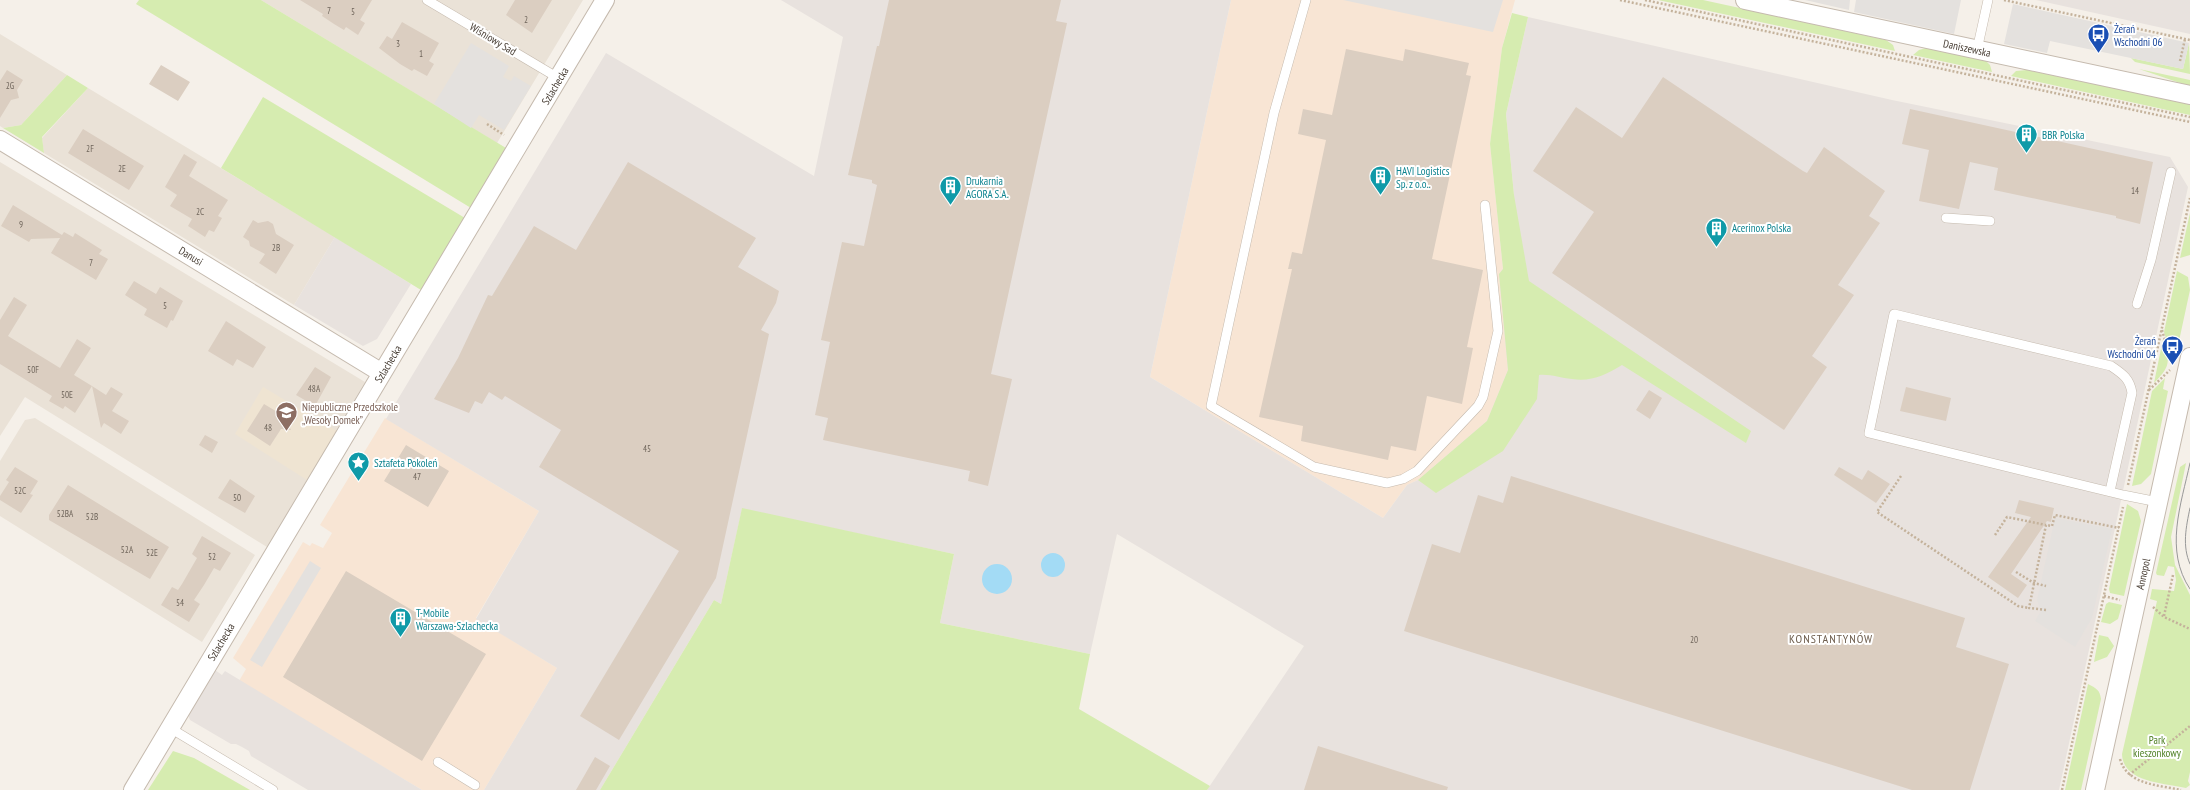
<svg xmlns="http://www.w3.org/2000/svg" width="2190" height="790" font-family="'PT Sans Narrow',sans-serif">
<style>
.residential{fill:#eae2d7}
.commercial{fill:#f8e5d4}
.industrial{fill:#e8e2de}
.education{fill:#efe4d2}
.green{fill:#d6ecb0}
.parking{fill:#e4e1de}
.water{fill:#a3dbf5}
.building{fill:#dbcec1}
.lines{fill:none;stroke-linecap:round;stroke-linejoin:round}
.lane-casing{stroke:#c5baae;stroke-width:10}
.street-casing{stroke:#c5baae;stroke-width:20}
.path{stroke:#c4b29b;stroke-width:2.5;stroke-dasharray:2 2;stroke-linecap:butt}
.lane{stroke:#fff;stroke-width:9}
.street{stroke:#fff;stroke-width:18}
.tram{stroke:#989898;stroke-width:1}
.labels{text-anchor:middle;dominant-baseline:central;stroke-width:4;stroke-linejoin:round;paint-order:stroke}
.number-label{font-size:9px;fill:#6e645a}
.transit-label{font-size:11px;fill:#164399;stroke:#fff;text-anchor:start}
.street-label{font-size:11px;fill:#4a4037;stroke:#fff}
.culture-label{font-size:11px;fill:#0d838f;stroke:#fff;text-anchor:start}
.education-label{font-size:11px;fill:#785e54;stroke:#fff;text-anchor:start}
.park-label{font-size:11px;fill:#508026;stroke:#fff}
.neighbourhood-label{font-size:12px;letter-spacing:1px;fill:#6d5d4d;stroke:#fff}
</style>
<rect width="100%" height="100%" fill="#f5f0e9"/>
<path class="residential" d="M261 0H583L497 143Z
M0 34 67 75 21 125 3 128 0 126Z
M88 88 335 237 294 305 44 153 42 138Z
M0 162 365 382 267 547 25 397 0 436Z
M35 418 255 555 202 642 0 516V461L25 420Z"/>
<path class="commercial" d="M1231 0H1515L1502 48 1490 144 1503 269 1499 274 1508 370 1487 421 1418 480 1407 485 1383 518 1150 377Z
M385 418 539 511 476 618 557 668 484 790H422L239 681 246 669 233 658 303 542 310 546 312 543 323 548 332 533 320 525Z"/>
<path class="industrial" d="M781 0H1231L1150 377 1383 518 1407 485 1418 480 1487 421 1508 370 1499 274 1503 269 1514 195 1506 114 1528 17 1892 100 2170 157 2188 187 2059 790H1207L1304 646 1117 534 1090 654 940 623 954 554 742 509 721 604 714 600 600 790H484L557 668 476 619 539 511 386 419 606 53 814 176 843 37Z
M2036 0H2190V34Z
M335 237 411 284 377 339 363 346 294 305Z
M215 670 222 675 225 671 422 790H308L251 756 249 751 242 747 236 744H231L190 720 188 715Z"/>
<path class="education" d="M263 387 337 431 307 480 235 434Z"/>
<path class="green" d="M139 0H261L506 148 471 208 136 4Z
M1658 0H1703L1886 40 1893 45 1895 51Z
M1512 13 1528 17 1506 114 1514 195 1529 281 1751 431 1746 443 1622 365C1606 375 1591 382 1572 379 1560 378 1551 374 1539 375L1537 399 1503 451 1436 493 1418 480 1487 421 1508 370 1499 274 1503 269 1490 144 1502 48Z
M2189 43 2190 74 2135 62 2131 58 2183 69Z
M1926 48 1986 61 1990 65 1992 72 1913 55 1919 50Z
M2139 69 2190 80V86L2183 84Z
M2027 70 2190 104V115L2011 76 2016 71Z
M67 75 88 88 42 137 44 153 3 128 21 125Z
M263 97 465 218 421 290 221 168Z
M2190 213V255L2180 258Z
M2177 271 2188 277 2190 290 2179 341 2174 340 2170 351 2164 332Z
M2163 339C2170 363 2171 365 2154 383Z
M2165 378 2163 389 2168 391 2151 474 2141 484 2132 486 2152 391Z
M2186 463 2171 537 2175 565 2190 595V772L2188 781 2190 785 2186 788C2165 783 2123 783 2122 754L2157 601 2150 599 2152 589 2174 591 2176 580 2174 567 2168 566 2164 576 2157 575 2156 573 2180 467Z
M2127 504 2138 511 2141 521 2124 596 2110 593 2109 589Z
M742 508 954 554 940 623 1090 654 1079 709 1210 786 1207 790H600L714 600 721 604Z
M2109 602 2122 605 2118 619 2110 624 2101 622 2106 604Z
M2099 635 2108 637 2114 646 2107 657 2094 662Z
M2088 684C2096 688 2100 690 2101 699L2081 790H2065Z
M173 751 194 758 250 790H148Z"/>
<path class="parking" d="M1343 0H1503L1493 32Z
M1805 0H1850L1849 10Z
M1856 0H1961L1954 34 1854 12Z
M2013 4 2189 43 2183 69 2050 41 2047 53 2004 44Z
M471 43 509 66 503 77 511 81 514 76 531 86 504 130 479 115 471 128 434 104Z
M2055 518 2112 529 2092 618 2075 647 2035 621 2041 611 2037 600Z
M310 561 321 568 262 667 250 660Z"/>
<path class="water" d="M1041 565a12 12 0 1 1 24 0a12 12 0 1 1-24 0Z
M982 579a15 15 0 1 1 30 0a15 15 0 1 1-30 0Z"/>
<path class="building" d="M300 0H372L360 20 365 23 358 35 346 27 344 30 334 24 322 16 323 14Z
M515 0H552L532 33 506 15Z
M889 0H1061L1056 21 1067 23 991 374 1012 379 988 486 968 481 970 471 823 440 828 418 815 415 830 342 821 340 842 242 864 246 877 185 872 183V180L848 175 877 46H879Z
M402 22 439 43 429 61 434 64 427 76 414 69 412 71 400 64 379 48 387 36 392 39Z
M1346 49 1403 61 1405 49 1469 63 1466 75 1471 76 1432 259 1483 270 1467 347 1473 348 1462 404 1427 396 1416 451 1391 446 1388 460 1301 441 1303 426 1259 417 1292 269H1288L1292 252 1302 254 1326 140 1298 134 1303 109 1332 115Z
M161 65 190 82 178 101 149 84Z
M7 70 23 80 17 90 19 98 11 100 0 118V81Z
M1663 77 1803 171 1807 173 1824 147 1885 191 1869 216 1880 223 1838 285 1854 295 1812 356 1827 367 1784 430 1552 273 1594 212 1533 171 1576 107 1622 138Z
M1910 109 2153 162 2140 224 2116 218V216L1994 190 1998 168 1970 162 1959 209 1919 201 1929 150 1902 144Z
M83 129 144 166 129 190 68 153Z
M184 154 197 162 189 176 228 200 218 216 222 218 214 232 209 230 205 237 188 226 192 219 170 206 177 195 165 187Z
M628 162 756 238 738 267 779 291 776 303 761 330 769 334 716 578 619 740 580 716 679 551 539 467 561 430 505 396 502 400 489 392 482 404 475 401 469 413 434 399 458 358 488 295 492 296 534 226 576 250Z
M13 205 62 235 64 232 73 237 75 233 102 250 99 254 108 259 96 280 51 253 60 238 31 239 29 242 1 226Z
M253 220 258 223 268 221 273 224 276 234 294 245 276 274 259 263 265 254 250 246 249 241 243 237Z
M134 281 156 294 160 287 183 301 173 321 171 320 167 328 144 315 147 309 125 295Z
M14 297 27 305 8 336 60 368 77 339 91 348 74 375 92 386 75 413 65 406 63 409 49 401 52 396 0 364V320Z
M226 321 266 347 253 368 237 359 233 366 208 351Z
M315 367 331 377 315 406 296 395Z
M92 386 106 395 111 387 123 394 112 411 129 421 121 434 104 423 101 428Z
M1906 387 1951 398 1946 421 1900 411Z
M1649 390 1662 398 1650 419 1636 410Z
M264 404 284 416 291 430 281 429 270 446 247 431Z
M205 435 218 442 212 453 199 445Z
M406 445 449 471 428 507 384 481Z
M15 467 38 481 30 494 33 495 21 513 0 500V496L9 482 6 480Z
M1839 467 1862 480 1868 470 1890 484 1876 503 1834 475Z
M1511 476 1965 618 1956 647 2009 664 1970 790H1912L1404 631 1432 544 1460 553 1478 495 1503 503Z
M230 479 255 496 245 513 218 498Z
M68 485 169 547 150 579 49 520V515Z
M2019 500 2054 508 2051 522 2047 521 2011 574 2027 585 2018 598 1988 577 2031 517 2015 513Z
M202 536 231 553 220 571 214 568 204 585 194 600 200 604 189 622 161 605 172 587 178 590 182 584 197 558 192 554Z
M346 571 486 654 422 761 283 677Z
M1318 746 1448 787 1447 790H1304Z
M595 757 610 766 596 790H576Z"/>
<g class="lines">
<defs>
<path id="lane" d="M427 0 560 79
M1306 0 1274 113 1211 406 1314 467 1387 483 1403 479 1417 471 1478 406 1483 397 1498 331 1485 205
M1977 50 1988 0
M1946 218 1990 221
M2137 304 2151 260 2171 172
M2110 491 2132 393C2130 379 2123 374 2111 366L1894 314 1869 433 2123 495 2158 502
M170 728 273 790
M438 762 475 785"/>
<path id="street" d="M1745 0 2190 95
M0 140 382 373
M133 790 605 0
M2095 790 2190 357"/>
</defs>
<use href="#lane" class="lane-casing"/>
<use href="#street" class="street-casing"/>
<path class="path" d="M1620 0 2190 122
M1645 0 2190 117
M2004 0 2190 40
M2180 61 2185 39
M487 124 504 135
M2162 330 2171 361
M2149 390 2170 370
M1901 476 1877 512 2018 606 2029 608
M2128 485 2190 198
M1995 535 2007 517 2046 525
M2016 572 2034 583 2046 586
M2104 596 2120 600
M2153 607 2164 617 2190 629
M2046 610 2029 608 2046 525 2052 526 2055 515 2119 528
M2164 616 2173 575
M2120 759C2127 785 2159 785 2181 790
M2129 775 2190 726
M2062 790 2123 507"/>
<use href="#lane" class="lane"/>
<use href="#street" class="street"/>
<path class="tram" d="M2190 463C2181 505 2164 550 2190 589
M2190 508C2186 527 2182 546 2190 564"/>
</g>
<defs>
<symbol id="bus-pin" viewBox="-11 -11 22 30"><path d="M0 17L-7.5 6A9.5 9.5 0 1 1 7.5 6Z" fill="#1a4fb4" stroke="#fff"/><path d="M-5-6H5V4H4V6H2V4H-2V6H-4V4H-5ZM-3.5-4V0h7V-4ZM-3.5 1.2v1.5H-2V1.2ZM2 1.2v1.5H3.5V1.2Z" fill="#fff"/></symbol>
<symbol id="building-pin" viewBox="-11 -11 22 30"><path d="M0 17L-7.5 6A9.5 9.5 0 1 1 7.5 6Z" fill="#0f9aa8" stroke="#fff"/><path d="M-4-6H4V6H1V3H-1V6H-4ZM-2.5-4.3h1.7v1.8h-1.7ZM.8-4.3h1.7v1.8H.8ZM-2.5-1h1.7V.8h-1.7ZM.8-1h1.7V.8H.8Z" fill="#fff"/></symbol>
<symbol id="school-pin" viewBox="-11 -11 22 30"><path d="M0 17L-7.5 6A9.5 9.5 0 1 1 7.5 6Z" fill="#8d6e63" stroke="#fff"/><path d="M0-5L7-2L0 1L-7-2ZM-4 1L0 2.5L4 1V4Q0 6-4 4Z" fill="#fff"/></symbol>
<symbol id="sight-pin" viewBox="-11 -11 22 30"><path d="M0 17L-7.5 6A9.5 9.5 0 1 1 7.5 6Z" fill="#0f9aa8" stroke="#fff"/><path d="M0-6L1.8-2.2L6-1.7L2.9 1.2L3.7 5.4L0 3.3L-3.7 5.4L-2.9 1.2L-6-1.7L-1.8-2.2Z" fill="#fff"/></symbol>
</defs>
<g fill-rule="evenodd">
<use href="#bus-pin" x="2086" y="22" width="25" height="34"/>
<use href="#building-pin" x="2014" y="122" width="25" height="34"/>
<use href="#building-pin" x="1368" y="164" width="25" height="34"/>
<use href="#building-pin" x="938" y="174" width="25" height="34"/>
<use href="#building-pin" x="1704" y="216" width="25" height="34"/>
<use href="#bus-pin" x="2160" y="334" width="25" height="34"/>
<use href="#school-pin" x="274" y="400" width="25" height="34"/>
<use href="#sight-pin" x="346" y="450" width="25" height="34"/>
<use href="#building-pin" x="388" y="606" width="25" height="34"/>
</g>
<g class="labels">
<g class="number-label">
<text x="329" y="10">7</text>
<text x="353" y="11">5</text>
<text x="526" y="19">2</text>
<text x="398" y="43">3</text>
<text x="421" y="53">1</text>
<text x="10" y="85">2G</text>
<text x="90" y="148">2F</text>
<text x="122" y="168">2E</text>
<text x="2135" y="190">14</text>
<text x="200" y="211">2C</text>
<text x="21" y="224">9</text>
<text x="276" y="247">2B</text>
<text x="91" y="262">7</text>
<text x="165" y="305">5</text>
<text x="33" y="369">50F</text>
<text x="314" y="388">48A</text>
<text x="67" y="394">50E</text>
<text x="268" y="427">48</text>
<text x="647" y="448">45</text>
<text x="417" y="476">47</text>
<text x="20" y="490">52C</text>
<text x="237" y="497">50</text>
<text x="65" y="513">52BA</text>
<text x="92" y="516">52B</text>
<text x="127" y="549">52A</text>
<text x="152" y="552">52E</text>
<text x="212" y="556">52</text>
<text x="180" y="602">54</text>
<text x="1694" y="639">20</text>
</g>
<g class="transit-label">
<text x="2114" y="29">Żerań<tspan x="2114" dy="13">Wschodni 06</tspan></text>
<text x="2156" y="341" text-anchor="end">Żerań<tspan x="2156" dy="13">Wschodni 04</tspan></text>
</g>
<g class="street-label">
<text transform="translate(493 39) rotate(31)">Wiśniowy Sad</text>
<text transform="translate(1967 48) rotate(12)">Daniszewska</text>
<text transform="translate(555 86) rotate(-59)">Szlachecka</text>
<text transform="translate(191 256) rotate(31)">Danusi</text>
<text transform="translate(388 364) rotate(-59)">Szlachecka</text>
<text transform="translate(2143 574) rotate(-78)">Annopol</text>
<text transform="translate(221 642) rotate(-59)">Szlachecka</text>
</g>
<g class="culture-label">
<text x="2042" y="135">BBR Polska</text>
<text x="1396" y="171">HAVI Logistics<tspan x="1396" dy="13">Sp. z o.o..</tspan></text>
<text x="966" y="181">Drukarnia<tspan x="966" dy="13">AGORA S.A.</tspan></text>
<text x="1732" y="228">Acerinox Polska</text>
<text x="374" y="463">Sztafeta Pokoleń</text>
<text x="416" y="613">T-Mobile<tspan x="416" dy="13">Warszawa-Szlachecka</tspan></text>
</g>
<g class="education-label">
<text x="302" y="407">Niepubliczne Przedszkole<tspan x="302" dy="13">„Wesoły Domek”</tspan></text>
</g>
<g class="park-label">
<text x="2157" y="740">Park<tspan x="2157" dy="13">kieszonkowy</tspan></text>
</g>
<g class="neighbourhood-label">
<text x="1831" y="638">KONSTANTYNÓW</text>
</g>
</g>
</svg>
